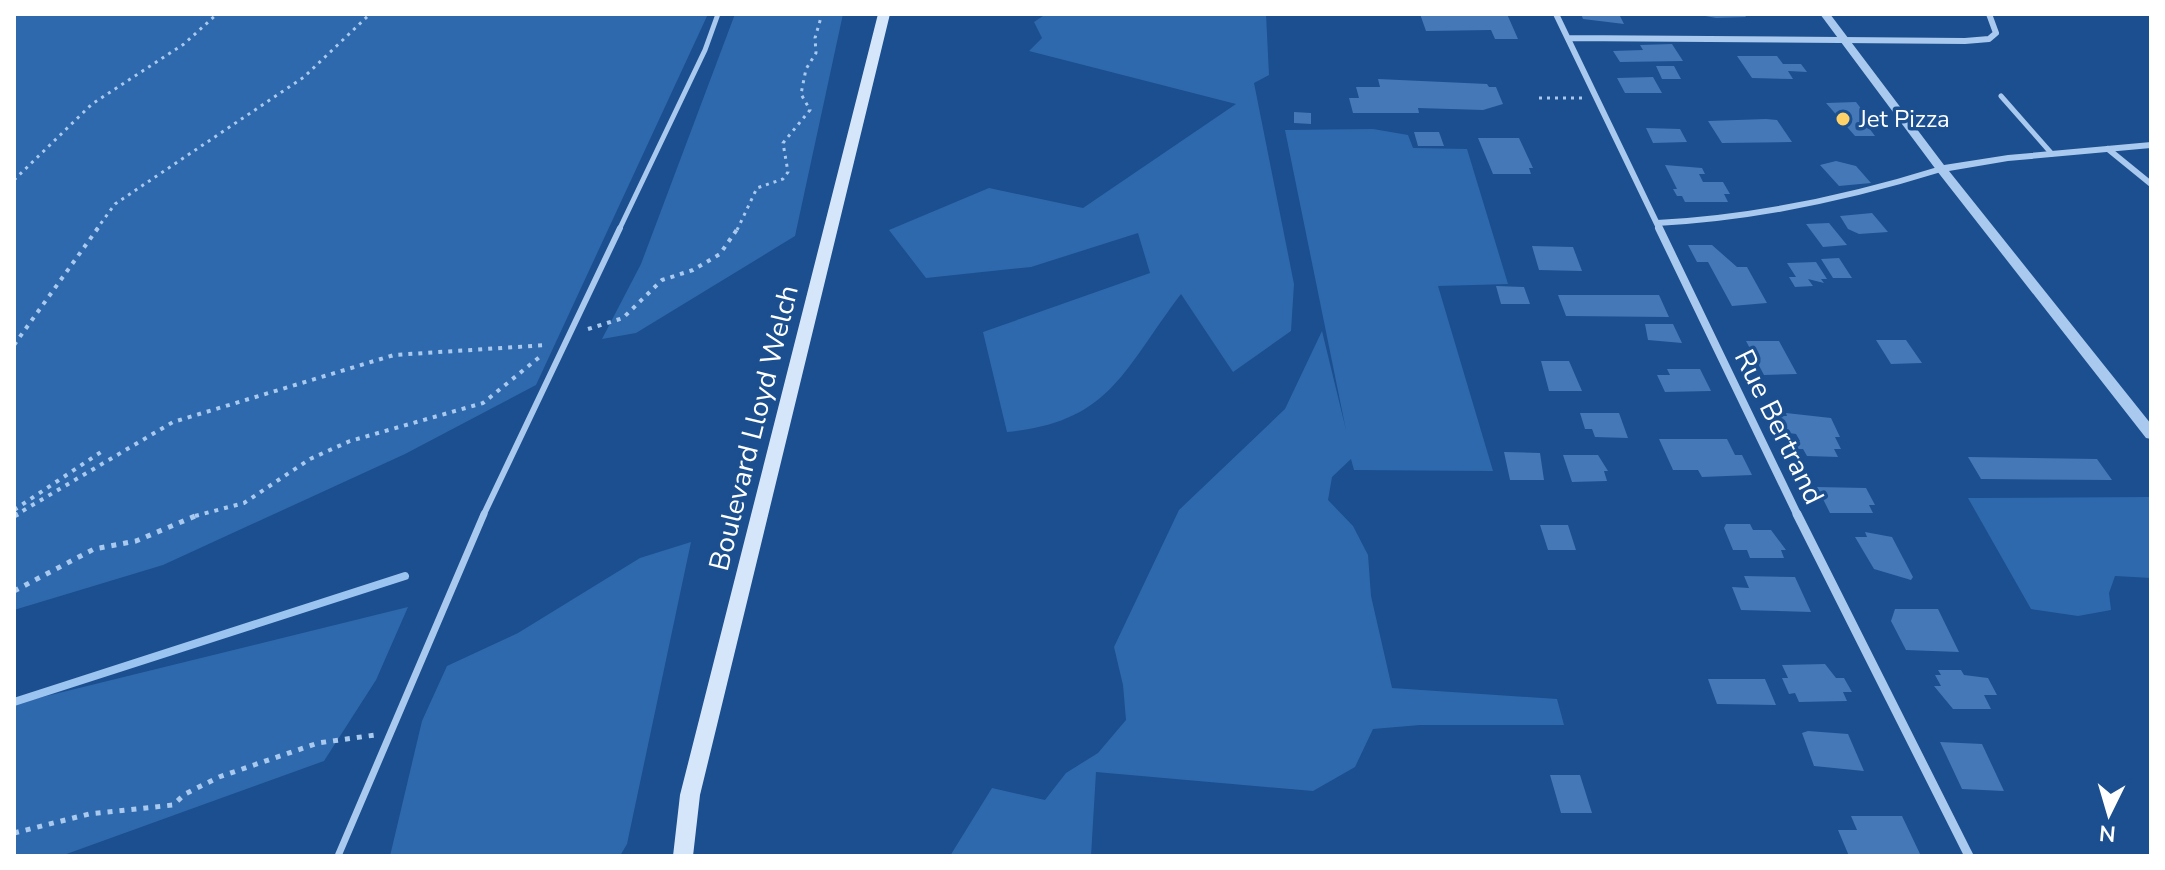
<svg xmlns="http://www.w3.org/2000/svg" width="2165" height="870" font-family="'Nunito Sans',sans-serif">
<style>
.green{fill:#2e69ad}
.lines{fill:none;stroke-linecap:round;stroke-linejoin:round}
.stream{stroke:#9cc4f0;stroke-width:8}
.building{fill:#4478b7}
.path-far2{stroke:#a9c9ee;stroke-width:3;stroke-dasharray:3 5;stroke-linecap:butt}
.path-far1{stroke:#a9c9ee;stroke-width:4;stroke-dasharray:4 6;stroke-linecap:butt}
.path{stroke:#a9c9ee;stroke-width:5;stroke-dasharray:5 7;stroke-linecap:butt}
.service-far2{stroke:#a9c9ee;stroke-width:5}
.service-far1{stroke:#a9c9ee;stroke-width:6}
.service{stroke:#a9c9ee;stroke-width:7}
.minor-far2{stroke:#a9c9ee;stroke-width:6}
.minor-far1{stroke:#a9c9ee;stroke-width:8}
.minor{stroke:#a9c9ee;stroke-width:9}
.tertiary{fill:#a9c9ee;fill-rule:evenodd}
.secondary{fill:#d6e6fa;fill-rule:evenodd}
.poi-dot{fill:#ffd166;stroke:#1b4f8f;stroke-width:3}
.labels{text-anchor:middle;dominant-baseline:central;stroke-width:7;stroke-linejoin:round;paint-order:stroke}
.far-poi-label{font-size:24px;fill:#fff;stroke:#1b4f8f;text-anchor:start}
.street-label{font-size:28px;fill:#fff;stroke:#1b4f8f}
</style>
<rect width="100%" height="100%" fill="#1b4f8f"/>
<path class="green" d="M14 14H708L536 385 405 454 163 565 14 610Z
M735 14H843L795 236 636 333 602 339 641 264Z
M1046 14H1266L1269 75 1254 83 1294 284 1291 331 1233 372 1181 294C1123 370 1111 422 1007 432L983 332 1150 273 1138 233 1031 267 926 278 889 230 989 188 1083 208 1236 104 1029 51 1042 38 1034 22Z
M1373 129 1408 135 1413 148 1467 149 1508 284 1438 286 1493 471 1354 470 1351 459 1332 477 1328 500 1353 526 1368 555 1371 596 1392 688 1557 699 1564 725H1420L1373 729 1355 767 1313 791 1096 772 1091 856H950L992 788 1045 800 1066 773 1098 753 1126 720 1123 685 1114 647 1179 510 1285 409 1322 331 1346 430 1285 130Z
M2151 497V578L2115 576 2109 593 2111 610 2078 616 2031 609 1968 498Z
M691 542 627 844 620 856H390L422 721 447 666 518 633 640 558Z
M408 607 376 680 324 761 61 856H14V704Z"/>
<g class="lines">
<path class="stream" d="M14 702 405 576"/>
</g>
<path class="building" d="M1420 14H1507L1518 39H1495L1491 30 1426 31Z
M1581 14H1619L1624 24 1583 19Z
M1695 14H1744L1746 17 1716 18Z
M1672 44 1683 61 1620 62 1613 51 1643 50 1640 45Z
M1737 56H1777L1783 64H1801L1807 72 1788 71 1793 79 1752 78Z
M1656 66H1674L1681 79H1662Z
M1653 77 1662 93H1625L1617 78Z
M1378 79 1487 84 1489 87H1496L1503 104 1483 110 1418 108 1419 113H1353L1349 98H1359L1356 87H1380Z
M1856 102 1876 128H1869L1875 136H1855L1826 103Z
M1294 112 1311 113V124L1294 123Z
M1766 119 1777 120 1792 142 1722 143 1708 121Z
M1646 128 1680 129 1687 142 1653 143Z
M1414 132H1439L1444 146H1418Z
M1478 138H1519L1533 168H1529L1531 174H1493Z
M1836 161 1856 166 1871 183 1839 186 1820 165Z
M1665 165 1702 168 1705 174H1699L1703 182H1723L1730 194H1724L1728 202H1685L1682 196H1677L1673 189H1677Z
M1872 213 1888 232 1859 234 1848 229 1840 216Z
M1829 223 1847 245 1823 247 1806 224Z
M1688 245H1712L1737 267H1747L1767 303 1732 306 1708 262H1697Z
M1532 246 1573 247 1582 271 1539 270Z
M1839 258 1852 278H1833L1821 259Z
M1816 262 1827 279H1821L1824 283 1808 279 1813 286 1795 287 1789 277H1796L1787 263Z
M1496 286 1524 287 1530 304H1501Z
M1558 295H1659L1669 317 1566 316Z
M1645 324H1673L1682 343 1648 340Z
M1876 340H1906L1922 363 1891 364Z
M1746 341H1779L1797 374 1764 375Z
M1541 361H1569L1582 391H1549Z
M1667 369H1700L1711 391 1665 392 1657 375H1670Z
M1580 413H1619L1628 438 1595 437 1592 429H1585Z
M1786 413 1831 418 1840 437H1835L1841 449H1834L1838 457 1807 456 1803 449H1798L1794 441H1800L1796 434 1789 433 1780 416H1787Z
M1659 439H1727L1735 455H1742L1752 475 1702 477 1698 470H1673Z
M1504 452 1540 453 1544 480H1510Z
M1563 455H1598L1608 471H1604L1607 481 1572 482Z
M1968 457 2097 459 2112 480 1981 479Z
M1817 487 1866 488 1875 505H1869L1873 513H1830Z
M1726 524H1750L1753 530H1771L1786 550H1781L1784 558H1750L1747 550H1733L1724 528Z
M1540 525H1568L1576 550H1548Z
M1865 532 1892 537 1913 577 1911 580 1874 569 1855 537H1867Z
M1744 576 1795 577 1811 612 1741 610 1732 587 1749 588Z
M1895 609H1938L1959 652 1906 650 1891 621Z
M1825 664 1836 678H1844L1852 692H1843L1847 701 1799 702 1795 693 1789 694 1782 678H1788L1782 665Z
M1938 670H1961L1964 675 1988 678 1997 695H1984L1991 709H1953L1934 686H1941L1935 675H1941Z
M1708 679H1765L1776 705 1717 704Z
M1808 731 1848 734 1864 771 1814 766 1802 733Z
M1940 742 1982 744 2004 791 1962 789Z
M1550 775H1580L1592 813H1561Z
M1851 816H1902L1921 856H1849L1838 830H1857Z"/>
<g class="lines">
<path class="path-far2" d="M1539 98H1583
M14 180 92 104 184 44 217 14
M96 230 115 204 304 77 370 14
M737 230 757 188 783 179 788 172 783 143 810 110 801 94 806 69 816 53 815 38 822 14"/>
<path class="path-far1" d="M588 329 623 318 662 280 693 270 720 254 738 228
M14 345 98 228
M14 510 104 450
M14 516 173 422 394 355 547 345
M195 516 244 503 310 459 350 441 483 403 542 355"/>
<path class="path" d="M14 516 18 514
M14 591 94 549 136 541 200 514
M14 833 89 814 173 805 185 794 219 777 318 743 375 735"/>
<path class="service-far2" d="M2001 96 2052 154
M619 230 705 50 718 14"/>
<path class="service-far1" d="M483 516 620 228"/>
<path class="service" d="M338 856 484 514"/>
<path class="minor-far2" d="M1556 14 1660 230
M1568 38 1965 41 1989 39 1996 33 1989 14
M2108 149 2151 184
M1657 223C1755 218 1848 198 1941 169"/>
<path class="minor-far1" d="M1659 228 1798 516"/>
<path class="minor" d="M1797 514 1969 856"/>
<path class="tertiary" d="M1820 14H1830L1944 165 2008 155 2151 142V148L2008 161 1949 171 2151 424V439L2146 438 1937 171Z"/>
<path class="secondary" d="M878 14H890L700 795 693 856H673L680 795Z"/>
</g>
<circle class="poi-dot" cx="1843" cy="119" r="8"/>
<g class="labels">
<g class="far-poi-label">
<text x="1859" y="119">Jet Pizza</text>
</g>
<g class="street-label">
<text transform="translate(1779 427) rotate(64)">Rue Bertrand</text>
<text transform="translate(754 428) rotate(-76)">Boulevard Lloyd Welch</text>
</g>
</g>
<rect width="2165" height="870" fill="none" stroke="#ffffff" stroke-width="32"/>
<g transform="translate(2109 814) rotate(185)" stroke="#1b4f8f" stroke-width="6" paint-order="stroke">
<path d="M0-6L14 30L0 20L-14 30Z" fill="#ffffff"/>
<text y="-12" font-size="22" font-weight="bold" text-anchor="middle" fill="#ffffff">N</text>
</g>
</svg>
